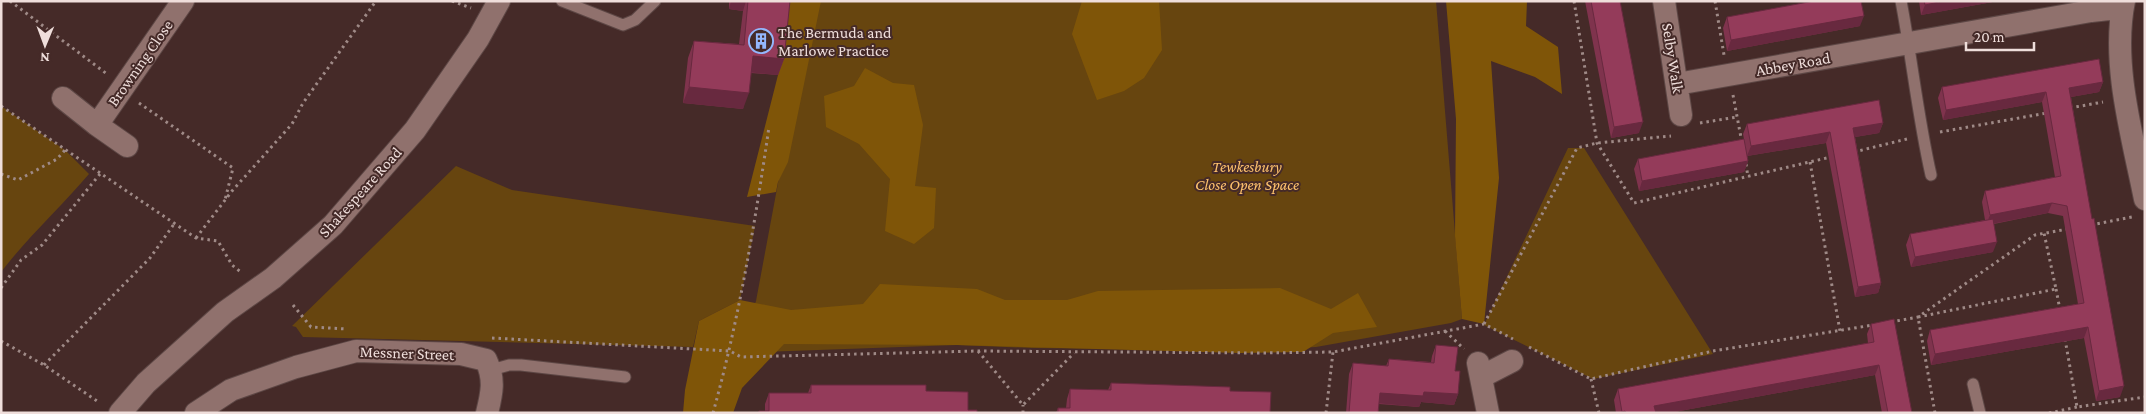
<svg xmlns="http://www.w3.org/2000/svg" width="2146" height="414" font-family="'Crimson Pro',serif">
<style>
.green{fill:#67450f}
.forest{fill:#7f5508}
.lines{fill:none;stroke-linecap:round;stroke-linejoin:round}
.lane-casing{stroke:#5d4745;stroke-width:13}
.street-casing{stroke:#5d4745;stroke-width:24}
.path{stroke:#9f8a87;stroke-width:3;stroke-dasharray:2.5 4;stroke-linecap:butt}
.lane{stroke:#90716d;stroke-width:11}
.street{stroke:#90716d;stroke-width:22}
.wall{fill:#7f334d}
.shaded-wall{fill:#68293f}
.building{fill:#943b5a;stroke:#68293f}
.labels{text-anchor:middle;dominant-baseline:central;stroke-width:4;stroke-linejoin:round;paint-order:stroke}
.poi-label{font-size:16px;fill:#efdedb;stroke:#452a28;text-anchor:start}
.street-label{font-size:16px;fill:#efdedb;stroke:#452a28}
.park-label{font-size:16px;font-style:italic;fill:#fec26d;stroke:#452a28}
</style>
<rect width="100%" height="100%" fill="#452a28"/>
<path class="green" d="M812 1H1436L1462 319 1451 323 1316 347 1258 350 1032 348 957 345 737 353 756 301Z
M1 106 65 150 89 174C61 207 28 237 1 272Z
M1568 148H1584L1713 354 1593 379 1484 325Z
M456 166 512 190 755 226 740 300 699 321 693 347 303 337 296 327 292 326Z"/>
<path class="forest" d="M786 1H821L788 162 778 182 776 192 747 197 778 75Z
M1082 1H1159L1162 50 1144 78 1124 91 1097 100 1072 34Z
M1446 1H1527L1526 26 1558 47 1562 94 1535 77 1491 61 1499 178 1484 324 1462 319 1455 236 1456 119Z
M865 68 893 83 914 85 923 125 915 186 936 188 934 228 914 244 885 231 890 179 859 144 826 127 824 96 854 86Z
M880 284 977 289 1005 300H1067L1098 291 1280 288 1331 309 1358 293 1377 327 1333 333 1303 352 1240 353 957 345 784 344 742 388 733 413H683L685 390 699 321 740 300 791 310 863 304Z"/>
<g class="lines">
<defs>
<path id="lane" d="M562 1 623 25 635 20 655 1
M1901 1C1912 59 1918 118 1931 175
M491 370 509 365H521L625 377
M1973 384 1980 413"/>
<path id="street" d="M1664 1 1681 115
M2124 1C2111 64 2133 138 2145 199
M1677 84 2091 11 2109 9 2122 11
M63 98 97 125 127 146
M97 125 183 1
M1478 363 1488 413
M1481 377 1512 361
M120 413 146 383 225 312 273 278 333 225 415 130 478 39 499 1
M196 413 231 390 296 367 356 351 461 354 486 360C495 379 492 393 487 413"/>
</defs>
<use href="#lane" class="lane-casing"/>
<use href="#street" class="street-casing"/>
<path class="path" d="M10 1 107 74
M452 1 471 8
M1574 1 1597 143 1634 203 1831 157
M1715 1 1724 55
M1733 95 1742 143
M139 103 233 168 225 200
M1 106 196 238 218 241 232 265 242 273
M2070 108 2103 102
M1700 123 1737 117
M1940 132 2047 113
M1854 152 1907 139
M1810 162 1840 331
M1746 164 1748 177
M1 174 18 180 57 159 65 150
M2091 225 2132 217
M196 238 232 191 292 124 303 103 376 1
M1 288 21 260 42 245 100 174
M2056 289 2060 310
M293 305 311 327 346 329
M1891 322 1918 317 2035 235 2068 229
M1484 324 1577 148 1597 143 1671 136
M1445 331 1464 349
M492 338 730 351 741 357 977 351 1261 353 1333 352 1484 324 1513 339
M2065 339 2077 407 2145 397
M1 341 44 365 100 403
M1529 347 1591 379 1713 351 1873 325
M978 351 1023 405 1074 353
M44 365 150 258 174 224
M1591 379 1599 413
M713 413C739 319 755 223 769 127
M1023 413V405
M1326 413 1333 352
M1935 413 1918 317 2056 289 2044 233
M2049 413 2077 407"/>
<use href="#lane" class="lane"/>
<use href="#street" class="street"/>
</g>
<path class="wall" d="M729 1H790L784 59 778 75 751 73 743 109 683 103 688 58 694 41 739 44 743 11 729 9Z
M1585 1H1620L1639 133 1611 138Z
M1919 1H1998L1921 15Z
M1727 17 1860 26 1727 51 1723 28Z
M2103 82 2099 92 2071 97 2120 397 2096 401 2084 338 1931 365 1927 341 1930 330 2078 304 2063 216 2048 213 1994 224 1993 252 1911 267 1906 245 1910 234 1985 220 1982 202 1985 191 2055 177 2042 102 1943 120 1938 98 1942 87Z
M1883 123 1879 133 1855 137 1881 283 1878 293 1855 297 1826 143 1747 156 1748 161 1744 172 1639 191 1634 169 1638 159 1744 139 1743 134 1747 124Z
M1871 324 1912 413H1882L1875 375 1669 413H1616L1614 400 1618 389 1868 343 1867 334Z
M1436 345 1455 371 1458 394 1454 405 1421 402 1419 407 1379 404 1378 413H1346L1349 374 1353 363 1386 366 1389 359 1431 362 1432 356Z
M1111 383 1230 391 1270 413H1056L1058 408H1066L1067 399 1070 389 1108 390Z
M811 385 926 391 968 410 977 413H758L759 411H765V404L769 393H808Z"/>
<path class="shaded-wall" d="M731 1H746L743 11 729 9Z
M1944 1H1998L1921 15 1925 5Z
M1864 16 1860 26 1727 51 1731 40Z
M753 56 784 59 778 75 747 72Z
M2103 82 2099 92 2065 98 2069 88Z
M689 87 749 93 743 109 683 103Z
M2046 92 2042 102 1943 120 1946 110Z
M1643 122 1639 133 1611 138 1614 127Z
M1883 123 1879 133 1849 138 1853 128Z
M1830 132 1826 143 1747 156 1751 146Z
M1748 161 1744 172 1639 191 1642 181Z
M2052 203 2048 213 1986 225 1990 215Z
M1997 242 1993 252 1911 267 1915 257Z
M1881 283 1878 293 1855 297 1858 287Z
M2088 327 2084 338 1931 365 1935 354Z
M1879 365 1875 375 1669 413H1652L1654 406Z
M2124 386 2120 397 2096 401 2099 391Z
M1424 392 1458 394 1454 405 1421 402 1419 407 1376 403 1380 393Z"/>
<path class="building" d="M748 1H790L784 59 753 56 749 93 689 87 694 41 744 45Z
M1591 1H1620L1643 122 1614 127Z
M1814 1H1861L1864 16 1731 40 1727 17Z
M1924 1H1944L1925 5Z
M2099 59 2103 82 2069 88 2092 219 2094 218 2124 386 2099 391 2088 327 1935 354 1930 330 2084 303 2067 206 2052 203 1990 215 1985 191 2061 176 2046 92 1946 110 1942 87Z
M1879 100 1883 123 1853 128 1881 283 1858 287 1830 132 1751 146 1747 124Z
M1744 139 1748 161 1642 181 1638 159Z
M1993 219 1997 242 1915 257 1910 234Z
M1894 319 1912 413H1888L1879 365 1654 406 1656 413H1626L1625 411 1622 412 1618 389 1874 342 1871 324Z
M1436 345 1458 347 1455 371H1460L1458 394 1424 392 1423 396 1380 393 1378 413H1349L1353 363 1388 366 1389 359 1434 363Z
M1111 383 1230 387V391L1271 392 1270 413H1058V408H1070V389L1111 390Z
M811 385H926V391L968 392V410H977V413H759V411H769V393H811Z"/>
<defs>
<symbol id="building-ring" viewBox="-11 -11 22 22"><circle r="9.5" fill="#452a28" stroke="#94b7fd" stroke-width="1.5"/><path d="M-4-6H4V6H1V3H-1V6H-4ZM-2.5-4.3h1.7v1.8h-1.7ZM.8-4.3h1.7v1.8H.8ZM-2.5-1h1.7V.8h-1.7ZM.8-1h1.7V.8H.8Z" fill="#94b7fd"/></symbol>
</defs>
<g fill-rule="evenodd">
<use href="#building-ring" x="747" y="27" width="28" height="28"/>
</g>
<g class="labels">
<g class="poi-label">
<text x="778" y="32">The Bermuda and<tspan x="778" dy="18">Marlowe Practice</tspan></text>
</g>
<g class="street-label">
<text transform="translate(1673 58) rotate(81)">Selby Walk</text>
<text transform="translate(140 63) rotate(-55)">Browning Close</text>
<text transform="translate(1793 64) rotate(-10)">Abbey Road</text>
<text transform="translate(360 192) rotate(-48)">Shakespeare Road</text>
<text transform="translate(407 353) rotate(2)">Messner Street</text>
</g>
<g class="park-label">
<text x="1247" y="166">Tewkesbury<tspan x="1247" dy="18">Close Open Space</tspan></text>
</g>
</g>
<rect width="2146" height="414" fill="none" stroke="#efdedb" stroke-width="5"/>
<g transform="translate(45 45) rotate(181)" stroke="#452a28" stroke-width="4" paint-order="stroke">
<path d="M0-4L9 19L0 12L-9 19Z" fill="#efdedb"/>
<text y="-8" font-size="14" font-weight="bold" text-anchor="middle" fill="#efdedb">N</text>
</g>
<path d="M1966 42v8h68v-8" fill="none" stroke="#efdedb" stroke-width="2.5"/>
<text x="1974" y="42" font-size="15" fill="#efdedb" stroke="#452a28" stroke-width="4" paint-order="stroke">20 m</text>
</svg>
